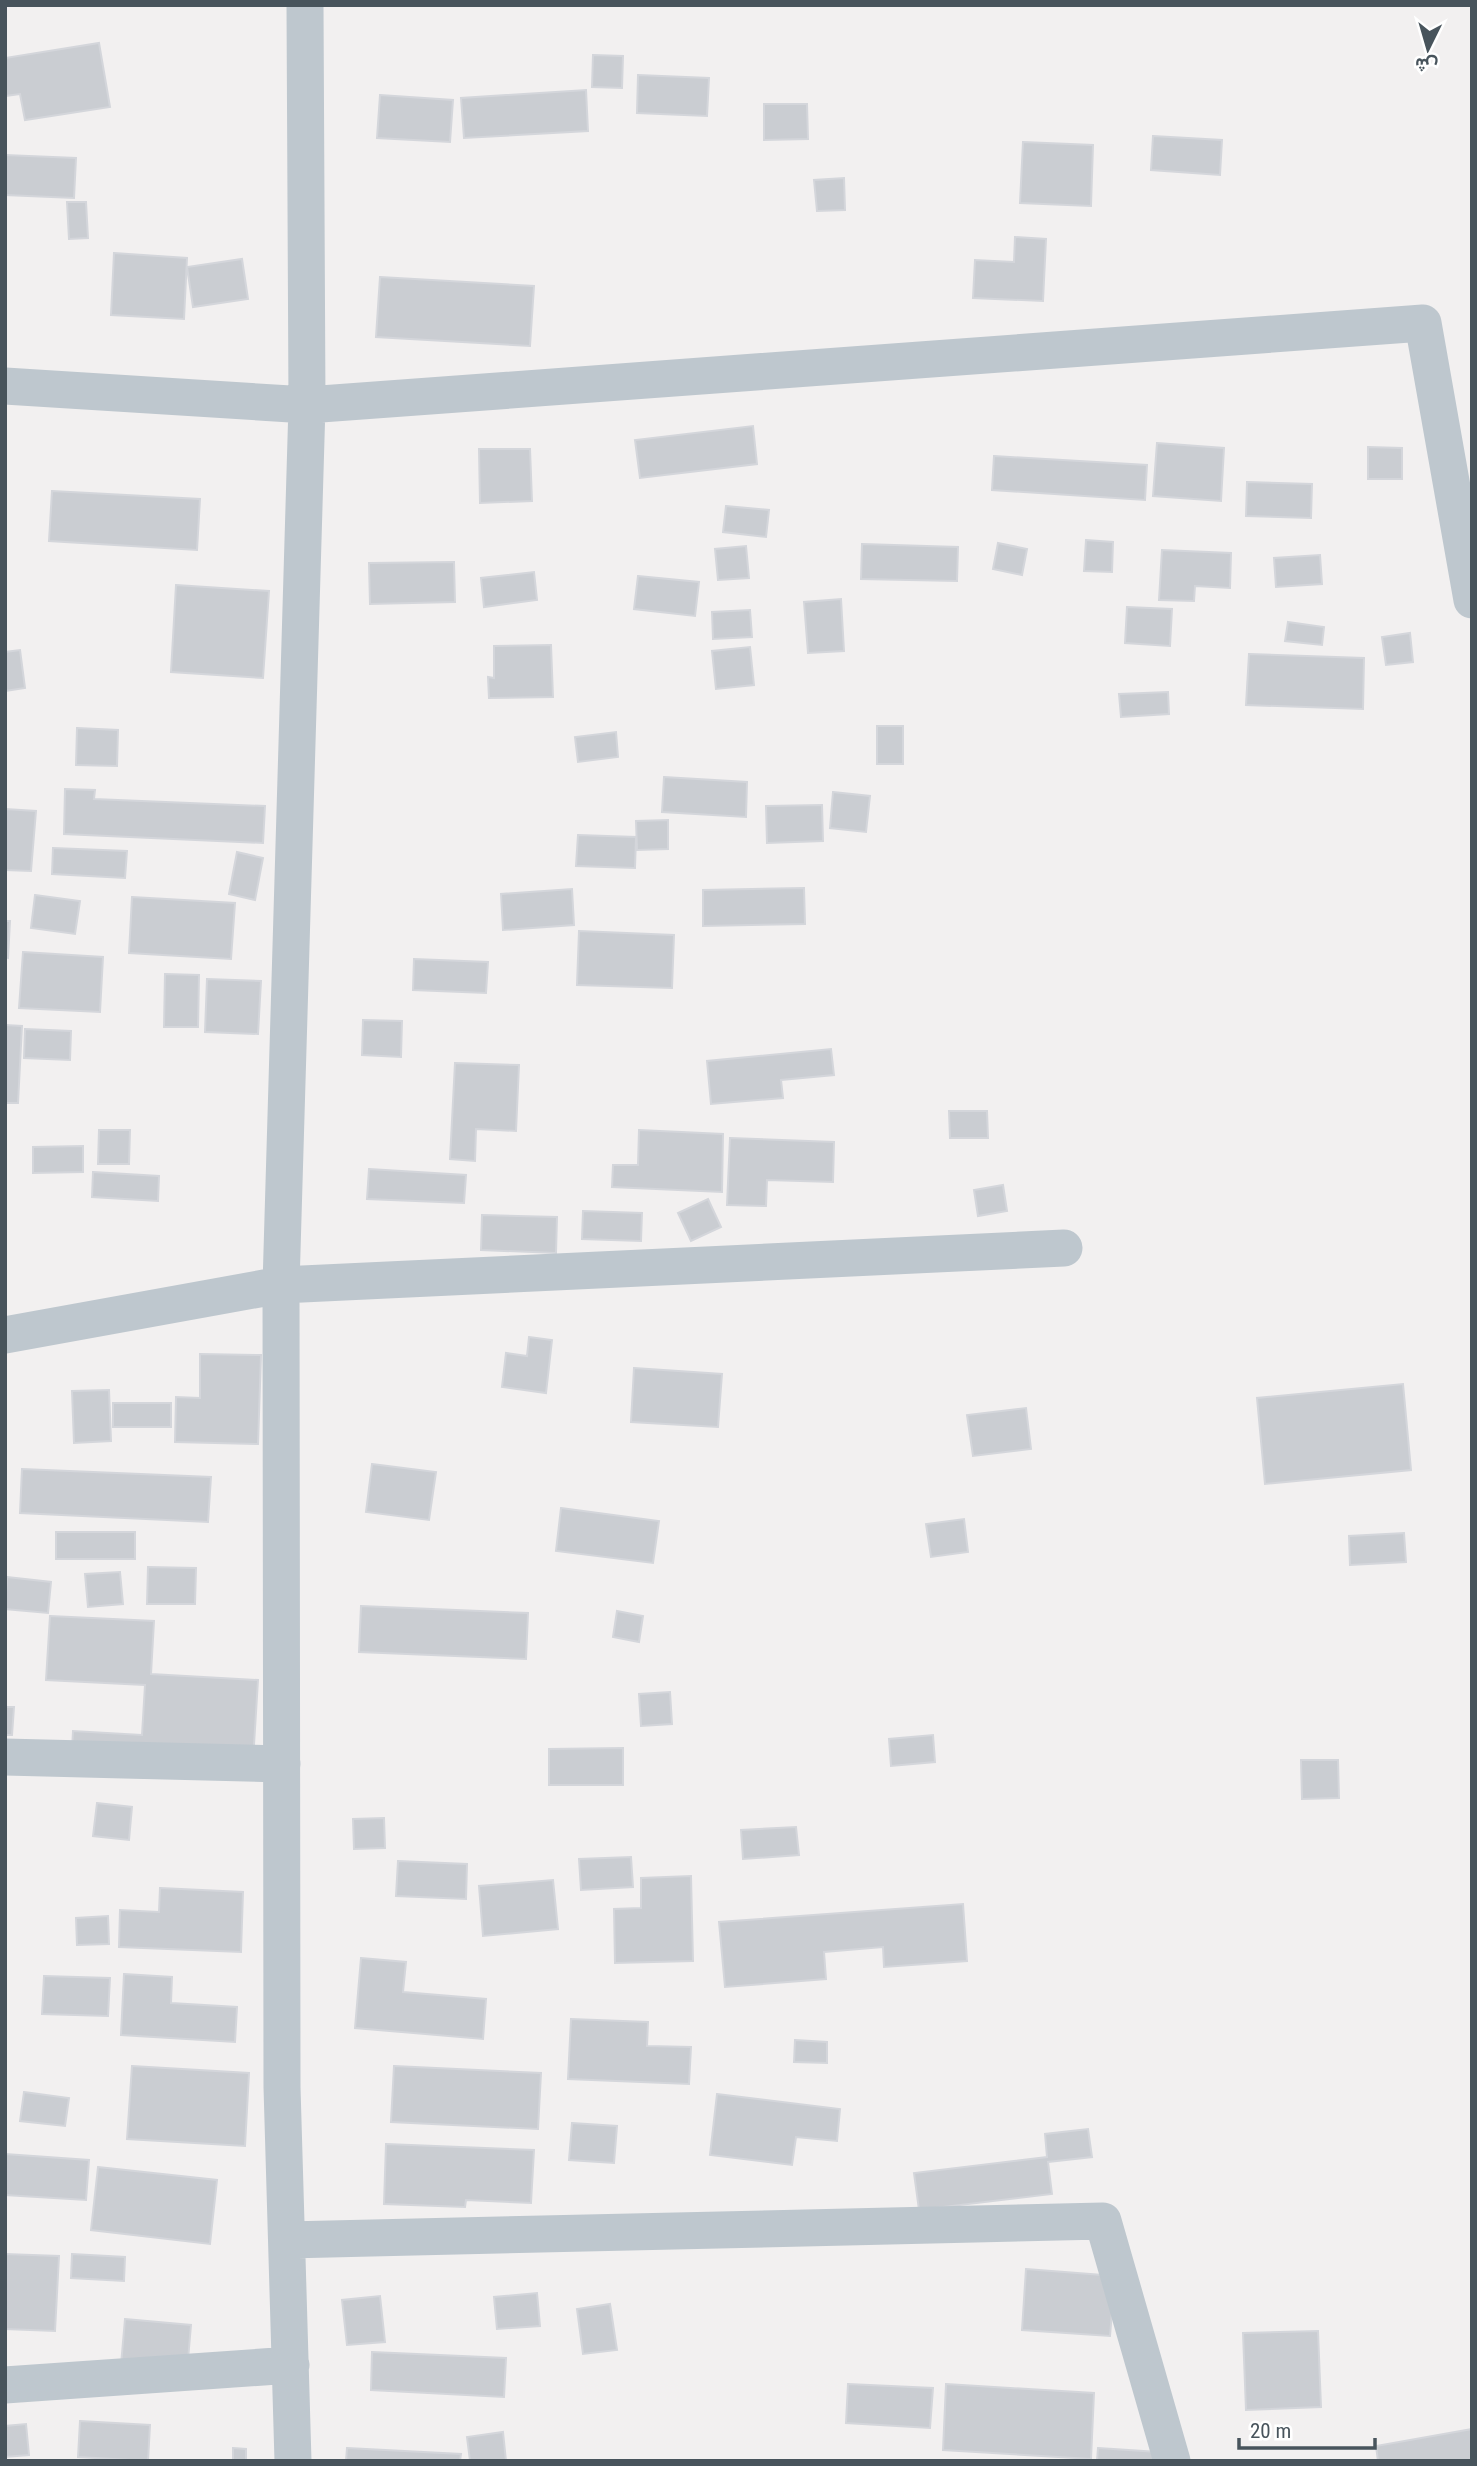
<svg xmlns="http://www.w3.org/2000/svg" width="1477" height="2466" font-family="'Roboto Condensed',Vazirmatn,sans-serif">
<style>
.building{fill:#cacdd2;stroke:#d4d6db;stroke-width:2}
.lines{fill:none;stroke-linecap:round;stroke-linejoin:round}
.street{stroke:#bec7ce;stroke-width:37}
</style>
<rect width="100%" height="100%" fill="#f2f0f0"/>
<path class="building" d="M99 43 110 107 25 120 20 94 5 96V58Z
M593 55 623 56 622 88 592 87Z
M638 75 709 78 707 116 637 113Z
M586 90 588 131 464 138 461 98Z
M380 95 453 100 450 142 377 138Z
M764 104H807L808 139 764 140Z
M1153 136 1222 140 1220 175 1151 170Z
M1023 142 1093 145 1091 206 1020 203Z
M5 155 76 158 74 198 5 195Z
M844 178 845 210 817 211 814 180Z
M67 202H86L88 238 69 239Z
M1015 237 1046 239 1043 301 973 298 975 260 1014 262Z
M114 253 187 258 184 319 111 315Z
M242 259 248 299 193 307 187 267Z
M380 277 534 286 530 346 376 337Z
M753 426 757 464 640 478 635 440Z
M1157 443 1224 448 1221 501 1153 496Z
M1368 447 1402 448V479H1368Z
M479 449H530L532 501 480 503Z
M994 456 1147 465 1145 500 992 490Z
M1247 482 1312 484 1311 518 1246 516Z
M52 491 200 499 197 550 49 541Z
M726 506 769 510 766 537 723 532Z
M1086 540 1113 542 1112 572 1084 571Z
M998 543 1027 549 1022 575 993 569Z
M862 544 958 547 957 581 861 579Z
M746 546 749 578 718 580 715 549Z
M1162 550 1231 553 1230 588 1195 586 1194 601 1159 600Z
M1320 555 1322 584 1276 587 1274 558Z
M454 562 455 602 370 604 369 563Z
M534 572 537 600 484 607 481 578Z
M638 576 699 582 695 616 634 609Z
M176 585 269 591 263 678 171 672Z
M841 599 844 651 808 653 804 602Z
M1127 607 1172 609 1170 646 1125 643Z
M750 610 752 637 713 639 712 612Z
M1288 622 1324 627 1322 645 1285 641Z
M1410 633 1413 662 1386 665 1382 637Z
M551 645 553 697 489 698 488 677 494 678V646Z
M750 647 754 685 716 689 712 651Z
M20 650 25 688 5 691V652Z
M1249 654 1364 658 1363 709 1246 705Z
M1168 692 1169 714 1121 717 1119 694Z
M877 726H903V764H877Z
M77 728 118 730 117 766 76 765Z
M616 732 618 757 578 762 575 737Z
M664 777 747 782 746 817 662 812Z
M65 789 95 790 94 799 265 806 263 843 64 834Z
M833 792 870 796 866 832 830 828Z
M822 805 823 841 767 843 766 806Z
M5 809 36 811 31 871 5 870Z
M668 820V849L637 850 636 821Z
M578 835 636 837 635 868 576 866Z
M53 848 127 851 125 878 52 874Z
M237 852 263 858 255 900 229 894Z
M804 888 805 924 703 926V890Z
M572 889 574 925 503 930 501 894Z
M35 895 80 901 75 934 31 928Z
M132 897 235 903 231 959 129 953Z
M5 921H10L8 958 5 957Z
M579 931 674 935 672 988 577 985Z
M23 952 103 957 100 1012 19 1008Z
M414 959 488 962 486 993 413 990Z
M165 974 199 975 198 1027H164Z
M207 979 261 981 258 1034 205 1032Z
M363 1020 402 1021 401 1057 362 1055Z
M5 1025 22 1026 18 1103H5Z
M25 1029 71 1031 70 1060 24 1058Z
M831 1049 834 1075 781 1080 783 1098 711 1104 707 1061Z
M455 1063 519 1065 516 1131 476 1129 475 1161 450 1159Z
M949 1111H987L988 1138H950Z
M99 1130H130L129 1164H98Z
M639 1130 723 1134 722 1192 612 1187 613 1165H638Z
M730 1138 834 1142 833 1182 767 1180 766 1206 727 1205Z
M83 1146V1172L33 1173V1147Z
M369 1169 466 1175 464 1203 367 1199Z
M93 1172 159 1176 158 1201 92 1197Z
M1003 1185 1007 1211 978 1216 974 1190Z
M708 1199 721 1227 691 1241 678 1213Z
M583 1211 642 1213 641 1241 582 1239Z
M482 1215 557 1217 556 1253 481 1250Z
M529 1337 552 1340 546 1393 502 1387 506 1353 527 1356Z
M200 1354 261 1355 258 1444 175 1442 176 1397 200 1398Z
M634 1368 722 1374 718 1427 631 1422Z
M1403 1384 1411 1470 1265 1484 1257 1398Z
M109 1390 111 1441 74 1443 72 1391Z
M113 1403H171V1427H113Z
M1026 1408 1031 1449 973 1456 967 1415Z
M372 1464 436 1472 429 1520 366 1512Z
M22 1469 211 1477 208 1522 20 1513Z
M561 1508 659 1521 653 1563 556 1551Z
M964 1519 968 1552 931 1557 926 1524Z
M56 1532H135V1559H56Z
M1404 1533 1406 1562 1350 1565 1349 1536Z
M148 1567 196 1568 195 1604H147Z
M120 1572 123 1604 88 1607 85 1574Z
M7 1577 51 1582 48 1613 5 1609Z
M361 1606 528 1613 526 1659 359 1652Z
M617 1611 643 1616 639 1642 613 1637Z
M50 1616 154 1621 151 1674 258 1680 253 1761 72 1750 73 1731 142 1735 145 1685 46 1680Z
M670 1692 672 1724 641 1726 639 1694Z
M5 1707H14L12 1735H5Z
M933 1735 935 1762 891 1766 889 1739Z
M623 1748V1785H549V1749Z
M1301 1760H1338L1339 1798 1302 1799Z
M97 1803 132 1807 129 1840 93 1836Z
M384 1818 385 1848 354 1849 353 1819Z
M796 1827 799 1855 743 1859 741 1830Z
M631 1857 633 1887 581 1890 579 1859Z
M398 1861 467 1864 466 1899 396 1896Z
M691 1876 693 1961 615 1963 614 1909 641 1908V1878Z
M553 1880 558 1929 483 1936 479 1886Z
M160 1888 243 1892 241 1952 119 1947 120 1910 159 1912Z
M963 1904 967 1961 884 1967 883 1947 824 1952 826 1979 725 1987 719 1922Z
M108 1916 109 1944 77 1945 76 1918Z
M361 1958 406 1962 403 1992 486 1999 483 2039 355 2028Z
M124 1974 172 1977 171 2003 237 2007 235 2042 121 2035Z
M44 1976 110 1978 108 2016 42 2014Z
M571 2019 648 2022 647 2046 691 2047 689 2084 568 2079Z
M795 2040 827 2042V2063L794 2062Z
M132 2066 249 2073 245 2146 127 2139Z
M394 2066 541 2073 538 2129 391 2122Z
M24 2092 69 2098 65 2126 20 2121Z
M717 2094 840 2109 837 2141 796 2137 792 2165 710 2155Z
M572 2123 617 2126 614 2163 569 2160Z
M1088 2129 1092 2157 1048 2162 1052 2194 919 2210 914 2173 1047 2157 1045 2134Z
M386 2144 534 2150 531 2203 466 2200 465 2207 384 2204Z
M5 2154 89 2160 86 2200 5 2195Z
M98 2167 217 2180 210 2244 91 2230Z
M5 2254 59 2256 55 2331 5 2329Z
M72 2254 125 2257 124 2281 71 2278Z
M1026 2269 1115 2276 1110 2336 1022 2330Z
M537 2293 540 2326 497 2329 494 2297Z
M380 2296 385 2342 347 2345 342 2300Z
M610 2304 617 2350 583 2354 577 2309Z
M125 2319 191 2325 187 2371 121 2365Z
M1318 2331 1321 2407 1246 2410 1243 2333Z
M372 2352 506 2358 504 2397 371 2390Z
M848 2384 933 2388 930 2428 846 2423Z
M946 2384 1094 2393 1091 2459 943 2450Z
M80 2421 150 2425 148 2461 78 2457Z
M26 2424 29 2455 5 2457V2426Z
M1472 2429V2461H1378L1376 2446Z
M503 2432 506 2461H470L467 2437Z
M233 2448 246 2449V2461H233Z
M347 2448 461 2454 460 2461H346Z
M1098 2448 1158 2452 1157 2461H1097Z"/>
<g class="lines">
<path class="street" d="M5 386 307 405 1423 323 1472 600
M5 1335 281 1285 1064 1248
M5 1757 282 1764
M287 2240 1103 2221 1172 2461
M5 2385 291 2365
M293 2461 282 2087 281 1285 307 405 305 5"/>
</g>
<rect width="1477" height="2466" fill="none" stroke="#48545c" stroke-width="14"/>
<g transform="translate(1428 49) rotate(185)" stroke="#ffffff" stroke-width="5" paint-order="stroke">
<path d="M0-5L12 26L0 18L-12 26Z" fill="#48545c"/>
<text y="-10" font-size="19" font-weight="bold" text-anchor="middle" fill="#48545c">ش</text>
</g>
<path d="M1239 2438v10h136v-10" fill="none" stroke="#48545c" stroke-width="3.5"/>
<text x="1250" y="2438" font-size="21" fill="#48545c" stroke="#ffffff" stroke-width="5" paint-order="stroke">20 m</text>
</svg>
